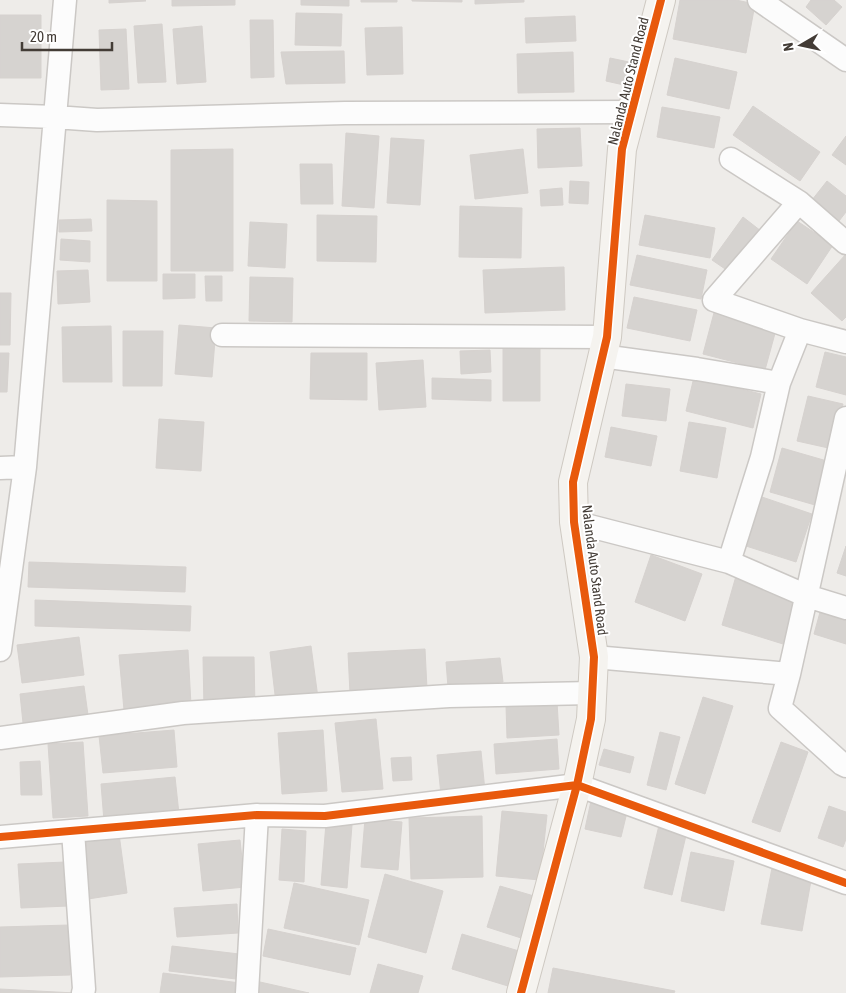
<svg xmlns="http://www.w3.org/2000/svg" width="846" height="993" font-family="'Asap Condensed',sans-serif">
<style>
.building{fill:#d6d3d0;stroke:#d6d2cf}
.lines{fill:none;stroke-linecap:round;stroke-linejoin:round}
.street-casing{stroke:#cbc8c5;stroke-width:25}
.secondary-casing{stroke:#cec9c2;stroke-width:30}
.street{stroke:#fcfcfc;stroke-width:22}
.secondary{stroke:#f5f3ef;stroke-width:28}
.cycleway-casing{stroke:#fff;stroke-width:11}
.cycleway{stroke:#e8590c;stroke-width:8}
.labels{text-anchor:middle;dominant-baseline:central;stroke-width:4;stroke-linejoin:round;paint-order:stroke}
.street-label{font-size:14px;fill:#433c36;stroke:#fff}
</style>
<rect width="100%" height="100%" fill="#eeece9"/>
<path class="building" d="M109 0H145L146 1 109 3Z
M172 0H235V5L172 6Z
M301 0H349V6L301 5Z
M361 0H397V2H361Z
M412 0H462V2L412 1Z
M475 0H524V2L475 4Z
M680 0H736L755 4 746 53 673 39Z
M811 0H834L842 7 826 25 806 7Z
M296 13 342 14 341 46 295 45Z
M0 15H41V78H0Z
M575 16 576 41 526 43 525 18Z
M250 20H273L274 77 251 78Z
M162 24 166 82 138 83 134 26Z
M202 26 206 82 177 84 173 29Z
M402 27 403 74 367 75 365 28Z
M126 29 129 89 101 90 99 30Z
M344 51 345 83 286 84 281 52Z
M573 52 574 92 518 93 517 54Z
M610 58 629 62 624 85 606 81Z
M675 58 737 72 729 109 667 95Z
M753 106 820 152 800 181 733 135Z
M662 107 720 117 714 148 657 137Z
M580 128 582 166 538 168 537 129Z
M346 133 379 136 374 208 342 206Z
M846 136V165L832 155Z
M391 138 424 140 420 205 387 203Z
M233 149V271H171V150Z
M523 149 528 193 475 199 470 155Z
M300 164H332L333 204H301Z
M570 181 589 182 588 204 569 203Z
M827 181 846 196V212L839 221 812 200Z
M562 188 563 205 541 206 540 190Z
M107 200 157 201V281H107Z
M460 206 522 208 521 258 459 257Z
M317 215 377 216 376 262 317 261Z
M645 215 715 228 710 258 639 245Z
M743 217 761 231 731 273 712 260Z
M91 219 92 231 59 232V220Z
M797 221 833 245 807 284 771 259Z
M250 222 287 224 285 268 248 266Z
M61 239 90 241V262L60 260Z
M846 254V317L842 321 811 293Z
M637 255 707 270 701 299 630 285Z
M564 267 565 310 485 313 483 270Z
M88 270 90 302 58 304 57 271Z
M163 274H195V298L163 299Z
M205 276H222V301H206Z
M250 277 293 278 292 322 249 321Z
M0 293H11L10 345H0Z
M634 297 697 310 690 341 627 328Z
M715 309 777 326 765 370 703 354Z
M179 325 216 328 212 377 175 374Z
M111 326 112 382H63L62 327Z
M123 331H163L162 386H123Z
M503 347H540V401H503Z
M490 350 491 372 461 374 460 351Z
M825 352 846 357V395L816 387Z
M0 353H9L7 392H0Z
M311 353H367V400L310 399Z
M423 360 426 407 379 410 376 363Z
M694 377 761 394 753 428 686 411Z
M432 378 491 380V401L432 399Z
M626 384 670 389 666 421 622 416Z
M808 396 843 404 833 449 797 441Z
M159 419 204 422 201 471 156 468Z
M689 422 726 428 717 478 680 471Z
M611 427 657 436 651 466 605 457Z
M782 448 827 461 815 505 770 492Z
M762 497 812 514 796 562 746 546Z
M846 546V576L837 573Z
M651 555 702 574 685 621 635 602Z
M29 562 186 567 185 592 28 587Z
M736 576 797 595 783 644 722 625Z
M35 600 191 606 190 631 35 626Z
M822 605 846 613V644L814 634Z
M79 637 84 675 22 683 17 645Z
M311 646 318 698 276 703 270 652Z
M425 649 427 689 350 693 348 653Z
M188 650 191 705 124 710 119 655Z
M203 657H254L255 708 204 709Z
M500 658 503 682 448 687 446 662Z
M84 686 88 715 23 723 20 694Z
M703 697 733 706 705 794 675 784Z
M557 702 559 735 507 738 506 705Z
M376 719 383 789 342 792 335 723Z
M174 730 177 767 103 773 99 736Z
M323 730 327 791 282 794 278 733Z
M660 732 680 737 666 790 647 785Z
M557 739 559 769 496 774 494 744Z
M83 742 88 816 53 818 48 744Z
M781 742 808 752 780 832 752 822Z
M604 749 634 757 630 773 599 765Z
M481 751 485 791 441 795 437 755Z
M411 757 412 780 393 781 391 758Z
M40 761 42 795H21L20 762Z
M175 777 179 814 104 821 101 784Z
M592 796 629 804 621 837 585 829Z
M829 806 846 812V839L843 847 818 838Z
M502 811 547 815 540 880 496 876Z
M482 816 483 877 411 879 409 818Z
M365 819 402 822 398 870 361 867Z
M660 821 688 827 672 895 644 888Z
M326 823 352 825 347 888 321 885Z
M282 829 306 831 304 882 279 880Z
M119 834 127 893 88 899 80 839Z
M240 840 245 887 203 891 198 844Z
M691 852 734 861 724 911 681 901Z
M66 862 68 906 21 908 18 864Z
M772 868 812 875 802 931 761 924Z
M385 874 443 891 426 953 368 937Z
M294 883 369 900 359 945 284 928Z
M500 886 534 896 521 938 487 927Z
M237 904 238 933 177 937 174 908Z
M69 925 70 975 0 977V927Z
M268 929 356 948 350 975 263 956Z
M462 934 519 951 508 986 452 969Z
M172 946 239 954 236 979 169 971Z
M378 964 423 976 418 993H370Z
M553 968 675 991 674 993H548Z
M163 973 240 983 239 993H160Z
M260 982 309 993H258Z
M0 989 75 993H0Z"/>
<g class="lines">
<defs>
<path id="street" d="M759 0 846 60
M0 115 55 117 97 120 345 113 632 112
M731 159 799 202 714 300 800 330 779 383
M799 202 846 243
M800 330 846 342
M222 335 607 337
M602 356 697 369 779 383 762 457 729 562
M0 468 25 467
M574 522 729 562 807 596 846 608
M0 650 25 467 65 0
M594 657 789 674 846 418
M789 674 780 708 842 764 846 766
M0 738 183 713 449 696 592 693
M73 831 84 989 83 993
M0 837 257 815 325 816 577 785 846 883
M247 993 257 815"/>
<path id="secondary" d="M521 993 577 785 591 719 594 657 574 522 573 482 607 337 622 149 661 0"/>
</defs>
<use href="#street" class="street-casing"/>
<use href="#secondary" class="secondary-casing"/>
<use href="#street" class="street"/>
<use href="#secondary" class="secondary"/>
<defs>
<path id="cycleway" d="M0 837 257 815 325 816 577 785 846 883
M521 993 577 785 591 719 594 657 574 522 573 482 607 337 622 149 661 0"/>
</defs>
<use href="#cycleway" class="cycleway-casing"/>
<use href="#cycleway" class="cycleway"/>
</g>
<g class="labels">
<g class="street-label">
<text transform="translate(628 81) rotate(-76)">Nalanda Auto Stand Road</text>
<text transform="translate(595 570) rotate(83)">Nalanda Auto Stand Road</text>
</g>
</g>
<g transform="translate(801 45) rotate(261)" stroke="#ffffff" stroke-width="4" paint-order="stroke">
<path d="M0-4L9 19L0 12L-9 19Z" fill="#433c36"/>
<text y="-8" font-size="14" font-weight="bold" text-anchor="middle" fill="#433c36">N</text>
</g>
<path d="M22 42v8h90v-8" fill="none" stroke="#433c36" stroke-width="2.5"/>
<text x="30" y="42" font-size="15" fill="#433c36" stroke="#ffffff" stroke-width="4" paint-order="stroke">20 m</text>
</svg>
